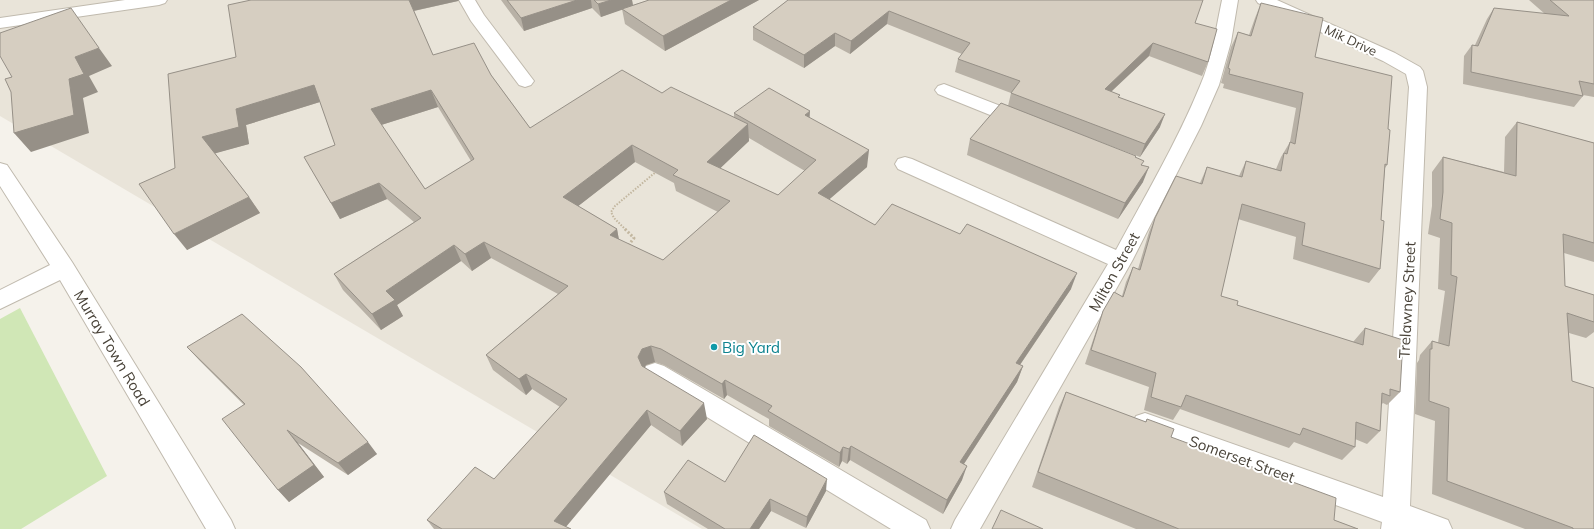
<svg xmlns="http://www.w3.org/2000/svg" width="1594" height="529" font-family="Mulish,sans-serif">
<style>
.residential{fill:#e9e4d9}
.green{fill:#d0e7b6}
.lines{fill:none;stroke-linecap:round;stroke-linejoin:round}
.minor-casing{stroke:#c0baae;stroke-width:2}
.path-far1{stroke:#c2b69f;stroke-width:2;stroke-dasharray:1.5 1.5;stroke-linecap:butt}
.path{stroke:#c2b69f;stroke-width:3;stroke-dasharray:2 2;stroke-linecap:butt}
.minor{fill:#fff;fill-rule:evenodd}
.wall{fill:#b8b1a6;fill-rule:evenodd}
.shaded-wall{fill:#969087}
.building{fill:#d6cec1;stroke:#969087;fill-rule:evenodd}
.culture-dot{fill:#0f9aa8;stroke:#fff;stroke-width:1.5}
.labels{text-anchor:middle;dominant-baseline:central;stroke-width:4;stroke-linejoin:round;paint-order:stroke}
.far-street-label{font-size:13px;fill:#494339;stroke:#fff}
.street-label{font-size:15px;fill:#494339;stroke:#fff}
.culture-label{font-size:15px;fill:#0d838f;stroke:#fff;text-anchor:start}
</style>
<rect width="100%" height="100%" fill="#f5f2eb"/>
<path class="residential" d="M0 0H1594V529H702L0 116Z"/>
<path class="green" d="M20 308 107 476 21 529H0V319Z"/>
<g class="lines">
<defs>
<path id="minor" d="M125 0H167L165 3 159 5 0 28V18Z
M459 0H475L484 15 534 81 531 85 525 87 519 85 471 21Z
M1222 0H1238L1231 42 1219 85 1201 126 1132 261 980 529H951L955 520 1108 264 898 169 895 164 898 159 905 157 912 159 1116 250C1145 196 1177 142 1200 86 1212 59 1216 28 1222 0Z
M1256 0H1277L1395 53 1420 67 1423 71 1427 87 1410 506 1448 520 1452 529H1381L1382 522 1136 432 1132 424 1136 416 1145 413 1383 497 1409 87 1406 74 1383 61 1258 3Z
M944 84 1029 117 1031 121 1029 125 1022 127 1015 125 938 94 935 90 938 86Z
M0 163 7 165 72 262 231 520 235 529H206L60 280 0 309V290L50 265 0 186Z
M655 363 664 366 926 520 930 529H891L646 380 643 373 646 366Z"/>
</defs>
<use href="#minor" class="minor-casing"/>
<path class="path-far1" d="M626 230 614 218 611 212 615 206 657 171"/>
<path class="path" d="M625 229 634 238 628 246"/>
<use href="#minor" class="minor"/>
</g>
<path class="wall" d="M251 0H459L458 1 414 11 433 55 491 75 530 128 662 93 734 117V113L809 117 867 167 829 199 875 225 1071 289 1020 365 1023 366 1017 382 964 464 962 480 943 514 850 460 847 464 842 461 839 467 769 426V419L727 395 724 399 664 365 655 362 646 365 644 367 707 419 682 446 651 425 566 527 571 529H434L427 520 494 479 560 407 532 389 526 395 493 370 486 355 558 294 491 258 472 271 461 261 397 305 403 316 381 330 343 290 334 274 414 222 387 199 340 219 314 174 335 145 320 102 246 125 249 144 215 153 249 197 260 213 187 250 175 168 236 57ZM438 107 471 161 425 189 381 125ZM749 138 805 171 778 195 720 168 749 141ZM635 162 674 183 676 191 718 212 663 260 619 240 617 229 578 206Z
M501 0H632L633 5 649 0H759L665 51 625 24 622 9 601 17 592 8 524 31Z
M788 0 1195 23 1208 62 1202 76 1149 56 1111 92 1120 95 1119 97 1160 127 1140 157 1037 118 1136 157 1142 165 1143 182 1118 219 967 155 970 139 1008 106 1011 93 955 72 958 59 962 54 887 24 850 54 835 46 804 68 753 40V27Z
M1529 0H1594V97L1583 95V96L1574 107 1463 84 1464 56 1472 45H1475L1487 19 1494 8 1545 14Z
M1261 3 1388 129 1387 165 1385 168 1381 220 1380 269 1369 283 1293 259 1296 237 1238 219 1221 296 1237 305 1353 342 1365 328 1400 392 1387 405 1383 403 1381 405 1380 431 1367 444 1355 439V447L1342 460 1294 442 1289 448 1180 409 1173 420 1144 410 1149 387 1085 364 1098 325 1103 311 1122 296 1126 282 1133 267 1138 269 1149 232 1155 218 1200 183 1207 167 1239 176 1246 161 1276 169 1281 157 1290 142 1296 108 1223 88 1224 84 1221 83 1231 47 1238 32 1249 35 1255 18Z
M1517 122 1594 143V262L1564 253 1565 286 1594 295V332L1586 338 1569 333 1572 381 1594 529H1525L1432 494 1435 421 1415 414 1417 363 1419 360 1420 355 1432 341 1438 343 1445 291 1438 289 1440 238 1428 234 1432 206V172L1443 157 1504 172 1505 137Z
M187 347 377 454 348 475 298 443 324 477 289 502 278 490 244 405 199 360Z
M1066 392 1145 422 1147 419 1171 437 1334 520 1358 529H1136L1032 487 1059 407Z
M725 482 826 491 806 528 771 511 759 529H708L667 504 664 492Z"/>
<path class="shaded-wall" d="M409 0H459L458 1 413 11Z
M577 0H591L592 8 524 31 521 18Z
M611 0H632L633 6 601 17 598 4Z
M731 0H759L665 51 663 36Z
M889 11 887 24 850 54 851 41Z
M835 33V46L804 68V55Z
M1153 43 1149 56 1100 102 1105 89Z
M99 48 112 66 89 76 98 92 83 98 89 133 31 152 14 133 69 79 75 57Z
M314 85 323 101 246 125 249 144 213 154 202 137 236 109Z
M431 90 438 107 378 126 371 109Z
M810 111 809 128 805 115Z
M1165 114 1160 127 1140 157 1145 144Z
M748 124 749 141 709 179 707 162Z
M632 145 635 162 568 214 563 197Z
M869 150 867 167 817 210 818 193Z
M1149 167 1143 182 1118 219 1125 203Z
M379 183 387 199 340 219 331 203Z
M249 197 260 213 187 250 174 234Z
M617 229 620 246 610 235Z
M484 242 491 258 472 271 465 254Z
M454 245 461 261 397 305 403 316 381 330 372 314 386 291Z
M1077 273 1071 289 1011 378 1016 363Z
M651 346 655 362 646 365 642 372 638 357 642 349Z
M1023 366 1017 382 956 476 960 462Z
M526 374 532 389 526 395 519 379Z
M725 380 727 395 724 399 722 384Z
M704 403 707 419 682 446 680 431Z
M647 410 651 425 564 529 554 521Z
M287 430 298 443 324 477 289 502 278 490Z
M368 442 377 454 348 475 338 463Z
M851 446 850 460 847 464 849 449Z
M843 447 842 461 839 467 840 453Z
M967 466 962 480 943 514 947 500Z
M827 479 826 491 806 528 807 517Z
M770 499 771 511 759 529H750Z"/>
<path class="building" d="M251 0H409L433 55 474 43 491 75 530 128 622 70 662 93 671 87 748 124 707 162 778 195 816 160 734 113 769 88 810 111 805 115 869 150 818 193 875 225 892 204 960 234 967 224 1077 273 1016 363 1023 366 960 462 967 466 947 500 851 446 849 449 843 447 840 453 768 411 772 406 725 380 722 384 661 349 651 346 642 349 638 357 642 366 704 403 680 431 647 410 554 521 571 529H442L427 520 475 467 494 479 567 399 526 374 519 379 486 355 568 286 484 242 465 254 454 245 386 291 395 300 372 314 334 274 421 218 379 183 331 203 304 157 335 145 314 85 236 109 239 127 202 137 249 197 174 234 139 184 175 168 168 74 236 57 228 5ZM431 90 474 159 425 189 371 109ZM632 145 678 170 673 175 730 201 663 260 610 235 617 229 563 197Z
M507 0H577L521 18Z
M594 0H611L598 4Z
M649 0H731L663 36 622 9Z
M788 0H1203L1195 23 1217 29 1208 62 1153 43 1105 89 1120 95 1118 97 1165 114 1145 144 1011 93 1020 81 958 59 970 43 889 11 851 41 835 33 804 55 753 27Z
M1550 0H1594V84L1579 81 1583 96 1471 72 1472 45 1478 46 1494 8 1569 16Z
M1261 3 1323 18 1315 57 1392 76 1388 129 1390 130 1387 165 1385 164 1381 220 1384 221 1380 269 1302 245 1305 223 1242 204 1221 296 1238 301 1237 305 1363 345 1365 328 1403 340 1400 392 1390 389V396L1382 393 1380 431 1356 422 1355 447 1303 428 1300 435 1186 395 1181 407 1151 397 1156 373 1091 350 1103 311 1114 292 1123 297 1133 267 1140 270 1155 218 1176 176 1202 184 1207 167 1242 177 1246 161 1281 171 1284 153 1287 154 1290 142 1295 144 1303 93 1229 74 1230 69 1228 68 1238 32 1251 36Z
M71 8 99 48 75 57 84 74 69 79 74 115 14 133 11 92 5 79 12 77 0 56V33Z
M1001 103 1136 156 1135 157 1144 161 1141 165 1149 167 1125 203 970 139Z
M1517 122 1594 143V243L1563 234 1565 286 1594 295V322L1567 313 1572 381 1594 388V529H1573V528L1447 481 1449 408 1429 401 1430 349H1432V341L1449 346 1457 277 1451 275 1452 223 1440 219 1443 192V157L1516 176Z
M242 314 301 367 368 442 338 463 287 430 314 465 278 490 222 419 245 404 187 347Z
M1066 392 1146 422 1147 419 1174 429 1171 437 1336 498 1334 520 1358 529H1179L1038 472Z
M754 435 827 479 807 517 770 499 750 529H725L664 492 688 460 725 482Z
M1001 510 1043 529H992Z"/>
<circle class="culture-dot" cx="714" cy="347" r="4"/>
<g class="labels">
<g class="far-street-label">
<text transform="translate(1351 40) rotate(25)">Mik Drive</text>
</g>
<g class="street-label">
<text transform="translate(1114 272) rotate(-61)">Milton Street</text>
<text transform="translate(1407 300) rotate(-87)">Trelawney Street</text>
<text transform="translate(112 348) rotate(59)">Murray Town Road</text>
<text transform="translate(1242 459) rotate(20)">Somerset Street</text>
</g>
<g class="culture-label">
<text x="722" y="347">Big Yard</text>
</g>
</g>
</svg>
